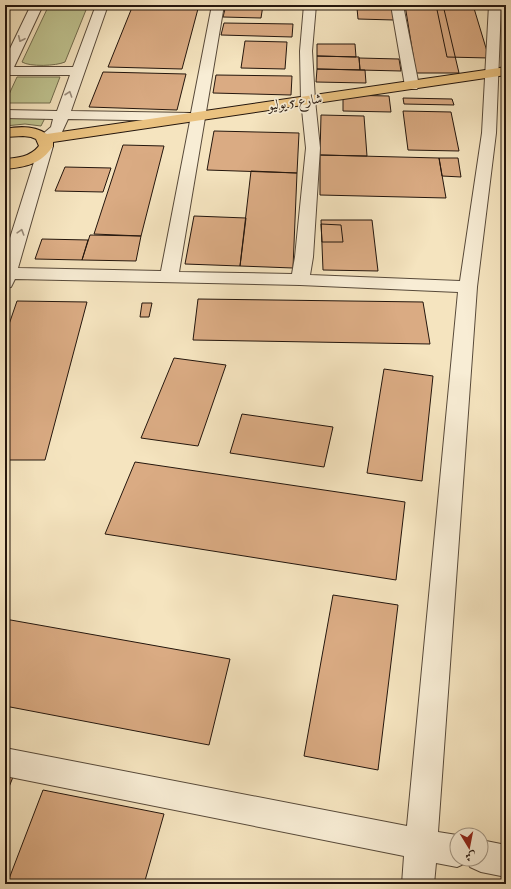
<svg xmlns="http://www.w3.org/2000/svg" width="511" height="889" font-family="'IM FELL Double Pica',Amiri,serif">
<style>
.green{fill:#bfc390;stroke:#726c4e}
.building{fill:#daab83;stroke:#24160d}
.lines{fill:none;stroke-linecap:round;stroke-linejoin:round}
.minor-casing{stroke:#584a3a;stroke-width:2}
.major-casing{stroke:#24160d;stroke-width:2}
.minor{fill:#f8edd5;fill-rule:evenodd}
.major{fill:#eac280;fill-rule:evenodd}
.oneway{stroke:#998c7b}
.labels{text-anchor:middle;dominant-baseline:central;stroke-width:3.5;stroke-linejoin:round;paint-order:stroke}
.far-street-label{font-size:14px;fill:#24160d;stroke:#f8edd5}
</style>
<rect width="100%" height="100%" fill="#f5e4bf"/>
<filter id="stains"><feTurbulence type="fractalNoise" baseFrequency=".005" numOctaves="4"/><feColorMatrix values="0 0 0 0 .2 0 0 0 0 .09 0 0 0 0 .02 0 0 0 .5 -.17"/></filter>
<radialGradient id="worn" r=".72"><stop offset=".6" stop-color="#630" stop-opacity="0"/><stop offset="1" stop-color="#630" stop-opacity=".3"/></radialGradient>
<path class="green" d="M49 5H88L65 62C56 66 30 67 22 62Z
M17 77H60L50 103H5Z
M5 118H45L41 126 25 124 5 126Z"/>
<path class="building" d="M133 5H199L182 69 108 67Z
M226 5H263L261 18 223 17Z
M321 5H392V8L321 7Z
M405 5H443L459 73H416Z
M436 5H473L489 58 447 57Z
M357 8H392L394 20 358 19Z
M224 23 293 24 292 37 221 35Z
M245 41 287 42 285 69 241 68Z
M317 44H355L356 57 317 56Z
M317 56 359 57 360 70 317 69Z
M359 58 399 59 401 71 360 70Z
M317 69 365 70 366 83 316 82Z
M103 72 186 74 177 110 89 107Z
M216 75 292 76 291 95 213 93Z
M343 95 389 96 391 112 343 111Z
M403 98 452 99 454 105 404 104Z
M403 111 451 112 459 151 408 150Z
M321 115 364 116 367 156 320 155Z
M214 131 299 133 297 173 207 170Z
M123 145 164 146 141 236 94 234Z
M320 155 439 158 446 198 320 195Z
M439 158H458L461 177 442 176Z
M65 167 111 168 103 192 55 191Z
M251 171 297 173 293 268 240 266Z
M194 216 246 218 240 266 185 264Z
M321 220H372L378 271 323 270Z
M321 224 341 225 343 242H322Z
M90 235 141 236 136 261 82 260Z
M42 239 88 240 82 260 35 259Z
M198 299 423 302 430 344 193 340Z
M17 301 87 302 45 460H5V336Z
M142 303H152L149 317H140Z
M174 358 226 365 198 446 141 438Z
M384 369 433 376 422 481 367 473Z
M242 414 333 427 324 467 230 453Z
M135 462 405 502 396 580 105 534Z
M333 595 398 605 378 770 304 756Z
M5 619 230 659 209 745 5 706Z
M5 775 13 777 5 797Z
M43 790 164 814 144 884H7Z"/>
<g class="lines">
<defs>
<path id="minor" d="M31 5H43L14 67H73L96 5H108L71 111 191 113 212 5H224L179 272 292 274 295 257 306 148 301 100 300 51 304 5H316L312 51 315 100 320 148 313 257 310 275 460 281 482 133 489 5H501L496 133 477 287 438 832 457 835V859H481V840L506 845V877L481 872 470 867 468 862 457 867 436 863 434 884H402L404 856 5 776V748L407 826 458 292 300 285 15 279 11 287 5 288V254L39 146 41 143 37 139 51 127 53 119 5 118V110L57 111 70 75H10L5 77V59ZM68 119 190 121 161 271 18 268 53 146 49 142 62 132Z
M391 5H403L419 86 417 89H407L405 86Z"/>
<path id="major" d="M506 67V75L53 142V146C41 164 26 167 5 169V159C18 158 30 157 39 146L36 139 31 137 23 136 5 137V129C19 126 35 126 47 134Z"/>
</defs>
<use href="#minor" class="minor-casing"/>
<use href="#major" class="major-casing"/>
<use href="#minor" class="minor"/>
<use href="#major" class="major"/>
</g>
<defs><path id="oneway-chevron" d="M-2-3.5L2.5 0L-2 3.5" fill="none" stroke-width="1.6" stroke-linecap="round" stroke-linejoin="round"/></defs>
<g class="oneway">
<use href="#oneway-chevron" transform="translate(21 39) rotate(115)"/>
<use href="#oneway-chevron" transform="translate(69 94) rotate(-71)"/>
<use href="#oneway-chevron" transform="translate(21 232) rotate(-73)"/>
</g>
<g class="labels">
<g class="far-street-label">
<text transform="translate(295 102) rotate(-8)">شارع 5 يوليو</text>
</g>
</g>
<rect width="511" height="889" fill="none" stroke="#f5e4bf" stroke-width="20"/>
<rect x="6" y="6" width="499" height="877" fill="none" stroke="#24160d" stroke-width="2"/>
<rect x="10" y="10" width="491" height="869" fill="none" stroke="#24160d"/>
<g transform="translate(469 847) rotate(170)"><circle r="19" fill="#f8edd5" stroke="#a39785"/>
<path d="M0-3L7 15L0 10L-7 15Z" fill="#8f2418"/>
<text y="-6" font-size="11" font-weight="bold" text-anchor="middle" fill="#24160d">ش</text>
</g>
<rect width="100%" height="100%" filter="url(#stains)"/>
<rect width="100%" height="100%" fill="url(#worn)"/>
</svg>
